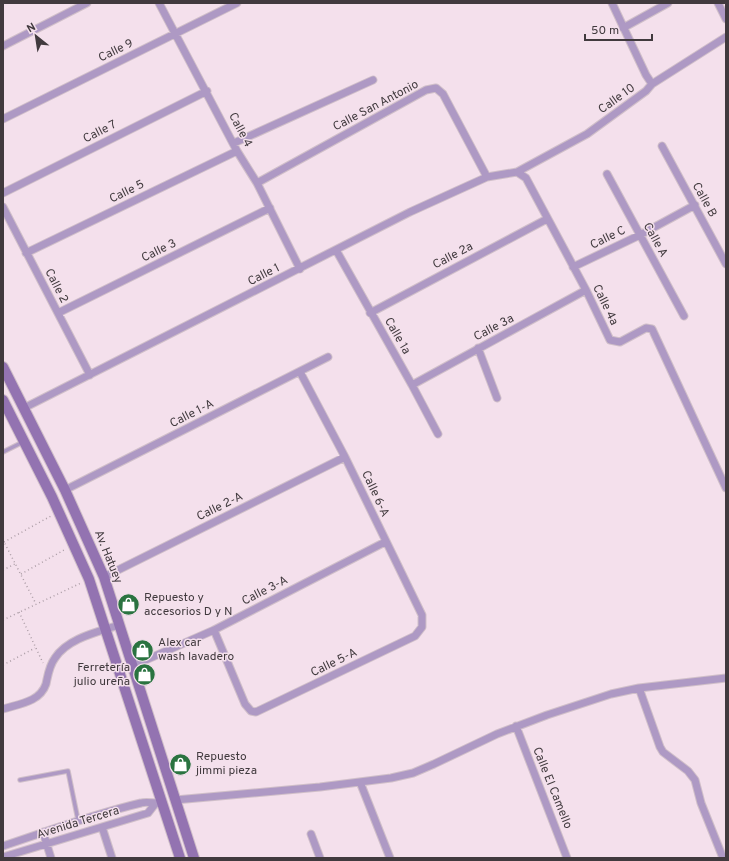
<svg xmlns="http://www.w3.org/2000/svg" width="729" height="861" font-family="Overpass,sans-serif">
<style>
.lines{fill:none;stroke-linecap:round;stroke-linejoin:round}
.service-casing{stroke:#d0bfc9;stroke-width:5.5}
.minor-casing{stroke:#d0bfc9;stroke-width:9}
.secondary-casing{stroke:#d0bfc9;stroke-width:12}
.path{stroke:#ad9ea7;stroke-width:1.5;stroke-dasharray:1 3;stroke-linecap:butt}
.service{stroke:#ae99c4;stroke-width:3.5}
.minor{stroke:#ae99c4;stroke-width:7}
.secondary{stroke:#9373b1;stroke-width:10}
.labels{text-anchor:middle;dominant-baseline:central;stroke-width:3;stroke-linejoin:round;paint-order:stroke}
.street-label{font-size:12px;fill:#413a3e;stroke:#f4e0ec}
.poi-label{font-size:12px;fill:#413a3e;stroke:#f4e0ec;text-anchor:start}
</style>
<rect width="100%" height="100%" fill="#f4e0ec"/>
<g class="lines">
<defs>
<path id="service" d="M3 452 23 442
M20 780 68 771 78 820"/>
<path id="minor" d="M159 3 237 151 257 183 300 269
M612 3 646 75 652 84
M718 3 726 19
M623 28 668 3
M3 46 87 3
M3 119 237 3
M234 143 373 80
M662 146 726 264
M517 172 587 134 646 91 652 84 726 37
M607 174 684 316
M257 183 426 90 436 88 443 94 487 177
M3 193 207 91
M3 207 90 375
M336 250 412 385 438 434
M26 253 237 151
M573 267 640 235 695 205
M58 313 270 208
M370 313 547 219
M478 348 497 398
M412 385 586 290
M24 408 410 212 487 177 517 172 526 178 586 290 610 340 620 342 646 328 652 329 726 488
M65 490 328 357
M104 577 345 457
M214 630 245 704 251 711 256 712 415 636 422 627V615L345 457 300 372
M132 666 214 630 385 542
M639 688 660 747 663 752 688 771 695 780 701 803 723 858
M3 709C19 704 40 702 46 684 48 675 49 666 55 658 68 638 98 632 119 625
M516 726 567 858
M360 782 390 858
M175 800 320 787 391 778 413 773 434 764 497 734 547 715 611 694 639 688 726 678
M102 827 112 858
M43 832 51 858
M311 834 320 858
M3 846C48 831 94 814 141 803 147 801 155 804 162 803
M3 857 148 813 155 804"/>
<path id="secondary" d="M3 367 65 490 104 577 194 858
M3 400 52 497 89 579 180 858"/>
</defs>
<use href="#service" class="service-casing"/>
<use href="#minor" class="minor-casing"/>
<use href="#secondary" class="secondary-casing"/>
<path class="path" d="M3 540 36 604
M4 542 51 516
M3 570 15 564
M21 574 66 549
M19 612 43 663
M3 620 81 583
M3 665 35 648"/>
<use href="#service" class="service"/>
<use href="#minor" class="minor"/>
<use href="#secondary" class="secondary"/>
</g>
<defs>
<symbol id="shop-disc" viewBox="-11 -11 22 22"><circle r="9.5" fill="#2a7340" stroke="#f4e0ec"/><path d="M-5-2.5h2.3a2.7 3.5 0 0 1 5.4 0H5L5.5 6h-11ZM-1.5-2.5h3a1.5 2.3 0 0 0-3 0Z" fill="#fff"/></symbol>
</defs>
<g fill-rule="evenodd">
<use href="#shop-disc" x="116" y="592" width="25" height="25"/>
<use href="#shop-disc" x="130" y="638" width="25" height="25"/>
<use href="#shop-disc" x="132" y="662" width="25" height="25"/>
<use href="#shop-disc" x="168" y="752" width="25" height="25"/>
</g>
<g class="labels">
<g class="street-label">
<text transform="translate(116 51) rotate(-26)">Calle 9</text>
<text transform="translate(617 99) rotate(-36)">Calle 10</text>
<text transform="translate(376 106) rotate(-28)">Calle San Antonio</text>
<text transform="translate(240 130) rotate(62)">Calle 4</text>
<text transform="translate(100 132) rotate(-27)">Calle 7</text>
<text transform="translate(127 192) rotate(-26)">Calle 5</text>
<text transform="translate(704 200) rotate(61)">Calle B</text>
<text transform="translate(608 238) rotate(-26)">Calle C</text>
<text transform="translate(655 240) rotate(61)">Calle A</text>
<text transform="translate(159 251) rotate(-26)">Calle 3</text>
<text transform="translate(453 256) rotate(-28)">Calle 2a</text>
<text transform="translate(264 275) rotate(-27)">Calle 1</text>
<text transform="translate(56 286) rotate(63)">Calle 2</text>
<text transform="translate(605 305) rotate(64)">Calle 4a</text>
<text transform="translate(494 328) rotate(-28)">Calle 3a</text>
<text transform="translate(397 336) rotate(60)">Calle 1a</text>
<text transform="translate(192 414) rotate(-27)">Calle 1-A</text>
<text transform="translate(375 494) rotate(65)">Calle 6-A</text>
<text transform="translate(220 507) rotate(-26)">Calle 2-A</text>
<text transform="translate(108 557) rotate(68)">Av. Hatuey</text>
<text transform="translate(265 591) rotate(-27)">Calle 3-A</text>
<text transform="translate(334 663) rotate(-26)">Calle 5-A</text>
<text transform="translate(552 788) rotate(68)">Calle El Camello</text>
<text transform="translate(78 823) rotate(-17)">Avenida Tercera</text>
</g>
<g class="poi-label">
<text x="144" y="598">Repuesto y<tspan x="144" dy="14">accesorios D y N</tspan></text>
<text x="158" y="643">Alex car<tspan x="158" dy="14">wash lavadero</tspan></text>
<text x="130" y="668" text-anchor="end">Ferretería<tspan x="130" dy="14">julio ureña</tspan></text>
<text x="196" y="757">Repuesto<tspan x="196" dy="14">jimmi pieza</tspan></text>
</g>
</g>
<rect width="729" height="861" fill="none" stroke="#413a3e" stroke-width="8"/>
<g transform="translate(36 36) rotate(330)" stroke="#f4e0ec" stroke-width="3" paint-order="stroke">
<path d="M0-3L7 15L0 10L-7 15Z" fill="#413a3e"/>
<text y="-6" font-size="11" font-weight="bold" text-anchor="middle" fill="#413a3e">N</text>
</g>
<path d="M585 34v6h67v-6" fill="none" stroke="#413a3e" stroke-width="2"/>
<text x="591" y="34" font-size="12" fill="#413a3e" stroke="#f4e0ec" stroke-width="3" paint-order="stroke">50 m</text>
</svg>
